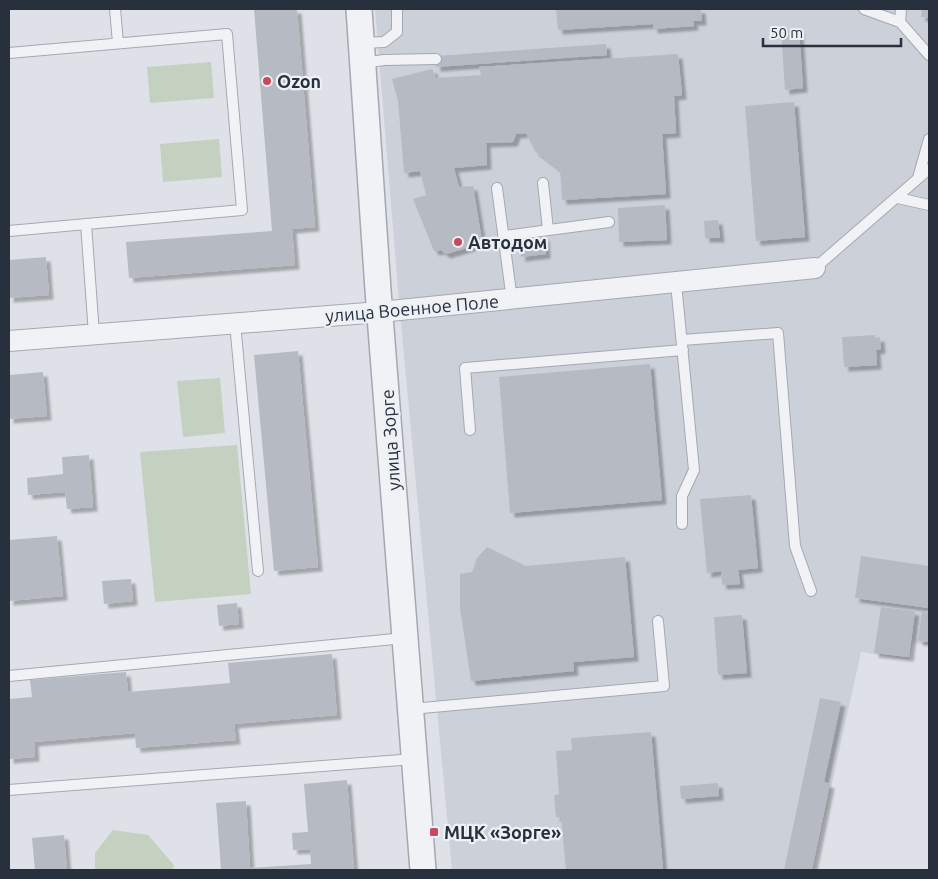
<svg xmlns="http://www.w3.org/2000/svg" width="938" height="879" font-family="Ubuntu,sans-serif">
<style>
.built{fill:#ccd1d9}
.green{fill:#c4d0c0}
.building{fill:#b6bbc3;filter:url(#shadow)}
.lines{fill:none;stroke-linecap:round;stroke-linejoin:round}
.service-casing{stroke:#a4a8b1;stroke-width:12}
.minor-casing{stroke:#a4a8b1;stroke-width:22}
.tertiary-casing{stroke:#a4a8b1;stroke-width:28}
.service{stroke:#f1f2f5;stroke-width:10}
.minor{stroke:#f1f2f5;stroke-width:20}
.tertiary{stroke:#f1f2f5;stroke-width:25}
.poi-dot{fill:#c54a5c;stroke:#edf0f5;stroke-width:2}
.labels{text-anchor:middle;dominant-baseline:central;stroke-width:4.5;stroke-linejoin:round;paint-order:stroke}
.poi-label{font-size:18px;font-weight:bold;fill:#28303d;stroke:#edf0f5;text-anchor:start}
.street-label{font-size:18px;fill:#28303d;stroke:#edf0f5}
</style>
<defs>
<filter id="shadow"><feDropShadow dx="4.5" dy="4.5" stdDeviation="1" flood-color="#0004"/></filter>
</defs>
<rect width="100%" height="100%" fill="#dee1e7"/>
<path class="built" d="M375 9H929V645L913 643 909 660 861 652 813 870H452L399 302Z"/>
<path class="green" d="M211 62 214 98 150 103 147 67Z
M219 139 222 177 163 182 160 144Z
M220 378 225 433 183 437 177 381Z
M237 445 251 594 155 602 140 452Z
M113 830 148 835 174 865 173 870H95V853Z"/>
<path class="building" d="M254 9H297L315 227 292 229 295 265 129 278 126 242 272 231Z
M556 9H701L702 21H693L694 26 653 29V24L558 30Z
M922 9H929V18L921 17Z
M799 29 803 88 785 90 781 30Z
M606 44 607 55 436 67V56Z
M678 54 682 95 674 96 676 133 662 134 666 194 562 200 560 170 535 151 526 133 516 134 513 142 486 143 487 165 454 168 459 187 473 186 482 241H475L473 246 446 254 441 250 434 251 413 199 426 195 420 171 404 173 398 101 392 79 432 69 436 78 481 75 479 67Z
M794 102 805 237 756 241 745 106Z
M665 205 667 240 619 242 618 208Z
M718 220 720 238H705L704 221Z
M545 237 546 254 521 257 520 239Z
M46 257 49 295 9 298V260Z
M875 335V338L880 337 881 349 876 350 877 365 844 367 842 337Z
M298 351 318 567 274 571 254 355Z
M650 364 662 500 510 513 499 377Z
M43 372 47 416 9 419V375Z
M89 455 93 507 67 509 65 492 28 495 27 478 63 474 62 457Z
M751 495 758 568 738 570 740 584 722 585 721 571 707 573 700 499Z
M57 536 63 596 9 601V540Z
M487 547 526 566 625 557 634 657 573 662 574 671 471 681 460 608V574L472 572 477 558Z
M861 556 929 566V608L855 598Z
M131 579 133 601 104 604 102 581Z
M237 603 239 624 219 626 217 605Z
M881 607 915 611 909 657 874 653Z
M922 611 929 612V642L918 641Z
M742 615 747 673 718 675 714 617Z
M332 654 337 715 234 724 236 740 136 748 135 733 34 742 35 757 9 759V699L32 697 30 680 126 672 128 692 230 683 228 663Z
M820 698 841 702 824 782 830 784 812 870H784Z
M651 732 663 870H566L561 817H556L554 795 559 794 556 751 572 750 571 738Z
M347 780 354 870H221L216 803 246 801 250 868 311 864 310 849 293 850 292 833 308 832 304 784Z
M718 783 719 796 681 799 680 786Z
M64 835 67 870H35L32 838Z"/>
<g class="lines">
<defs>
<path id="service" d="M115 9 118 43
M864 9 900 22 929 55
M900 22 901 9
M362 43 384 42 397 32V9
M9 53 227 34 242 210 9 231
M363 63 384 60 436 59
M918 178 929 139
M543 183 548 230
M497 188 512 300
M898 198 929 205
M86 224 94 334
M504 236 609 222
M815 268 929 169
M676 283 694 470 682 496V524
M235 323 258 571
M682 340 778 333 795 546 811 591
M470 430 465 368 683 350
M9 676 405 638
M411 709 664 686 658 621
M9 790 414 759"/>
<path id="minor" d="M9 341 380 312 815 268"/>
<path id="tertiary" d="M359 9 378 290 423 870"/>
</defs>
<use href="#service" class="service-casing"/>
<use href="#minor" class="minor-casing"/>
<use href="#tertiary" class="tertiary-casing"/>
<use href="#service" class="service"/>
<use href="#minor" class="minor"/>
<use href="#tertiary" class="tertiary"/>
</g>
<g class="poi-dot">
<circle cx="267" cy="81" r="5"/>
<circle cx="458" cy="242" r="5"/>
<rect x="429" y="827" width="10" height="10" rx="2.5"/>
</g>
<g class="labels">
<g class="poi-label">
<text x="277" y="81">Ozon</text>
<text x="468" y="242">Автодом</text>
<text x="444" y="832">МЦК «Зорге»</text>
</g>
<g class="street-label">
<text transform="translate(412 308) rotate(-5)">улица Военное Поле</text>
<text transform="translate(390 440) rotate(-94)">улица Зорге</text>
</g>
</g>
<rect width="938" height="879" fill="none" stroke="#28303d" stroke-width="20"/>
<path d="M763 38v8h138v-8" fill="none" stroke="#28303d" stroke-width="2.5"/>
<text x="770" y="38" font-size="15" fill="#28303d" stroke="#edf0f5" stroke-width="4" paint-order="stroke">50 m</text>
</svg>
